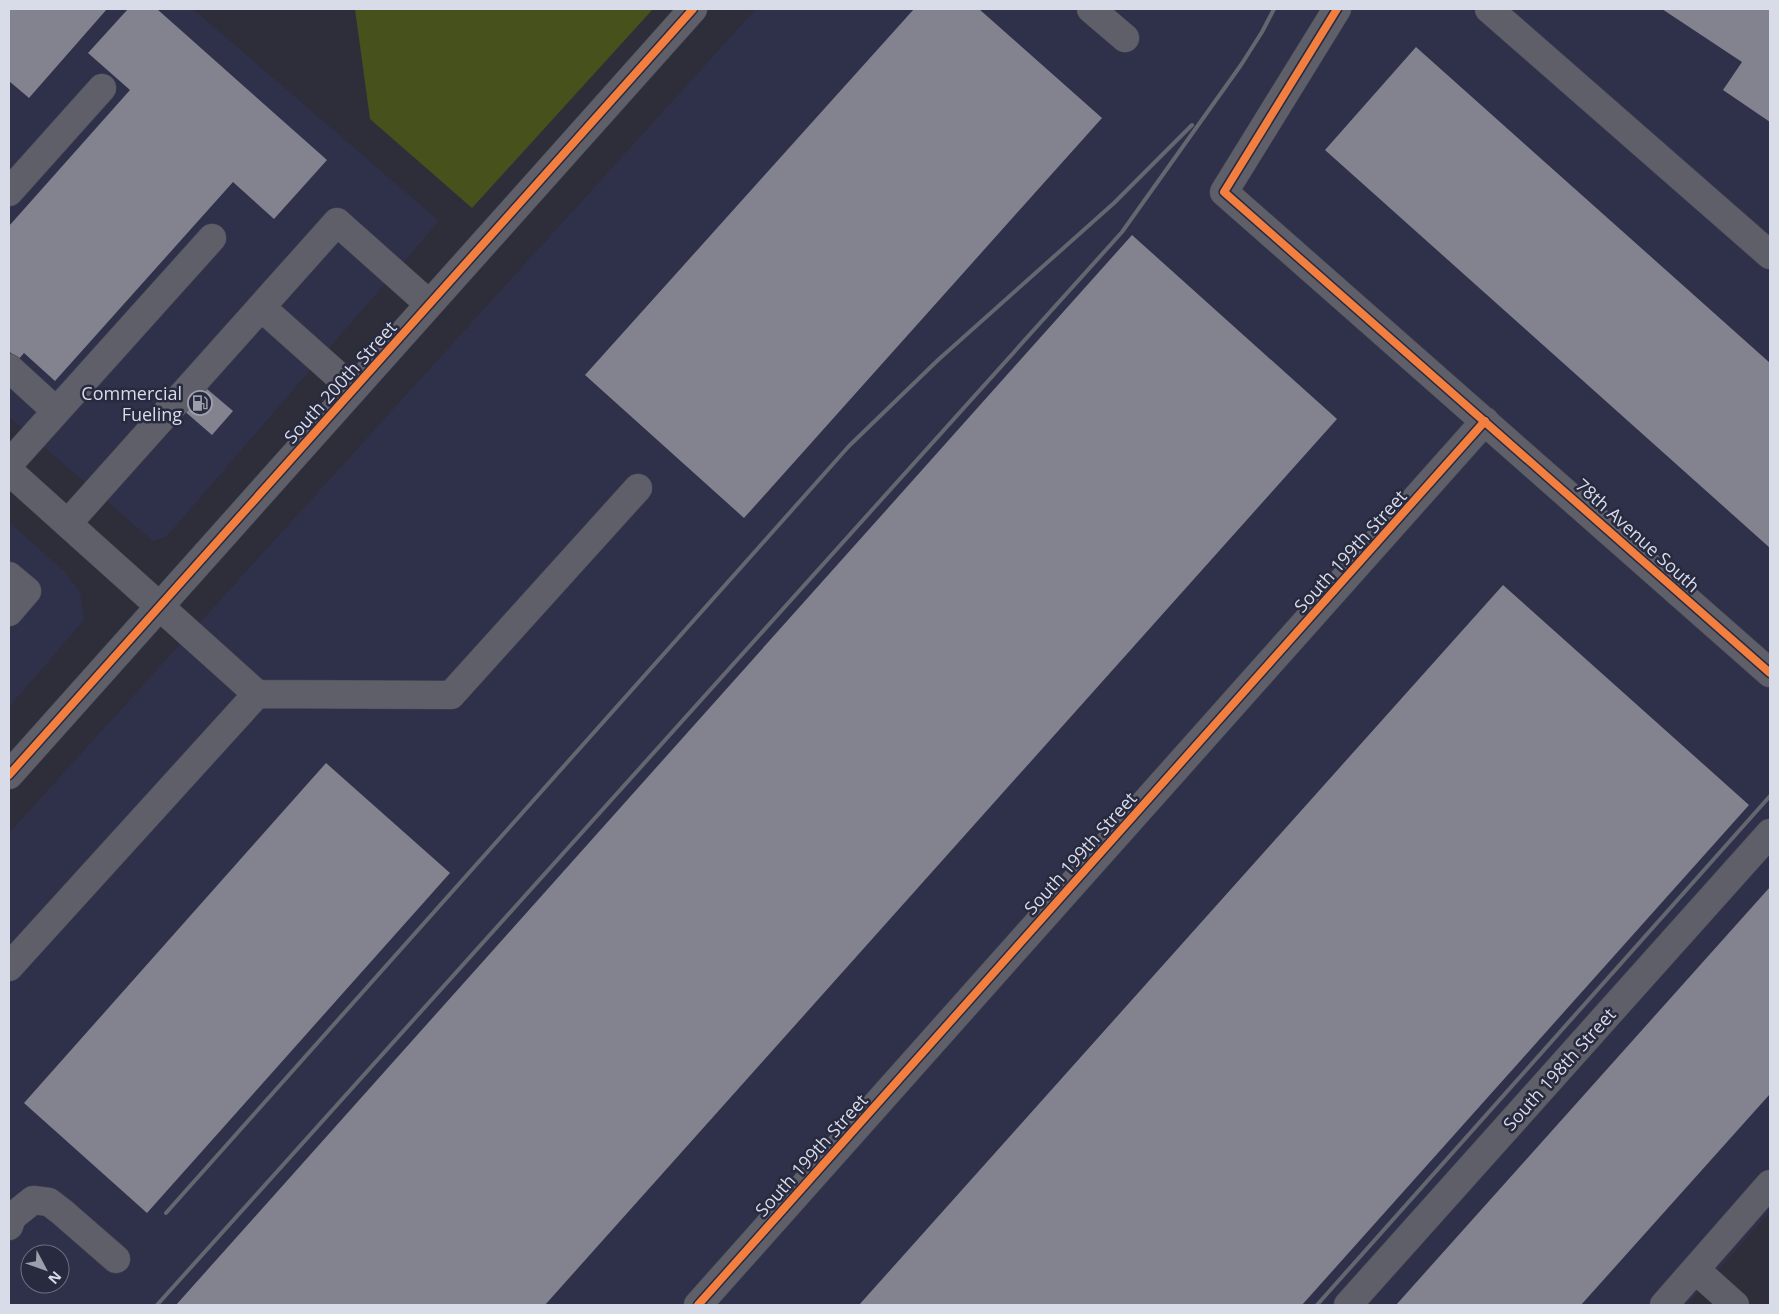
<svg xmlns="http://www.w3.org/2000/svg" width="1779" height="1314" font-family="'Open Sans',sans-serif">
<style>
.built{fill:#2f314a;fill-rule:evenodd}
.forest{fill:#47511c}
.building{fill:#82838e}
.lines{fill:none;stroke-linecap:round;stroke-linejoin:round}
.minor-casing{stroke:#494b55;stroke-width:29}
.minor{stroke:#5e5f68;stroke-width:28}
.rail{stroke:#646670;stroke-width:4}
.cycleway-casing{stroke:#282a3f;stroke-width:11}
.cycleway{stroke:#f27e40;stroke-width:8}
.labels{text-anchor:middle;dominant-baseline:central;stroke-width:5;stroke-linejoin:round;paint-order:stroke}
.street-label{font-size:18px;fill:#d8dbe8;stroke:#282a3f}
.poi-label{font-size:18px;fill:#d8dbe8;stroke:#282a3f;text-anchor:end}
</style>
<rect width="100%" height="100%" fill="#2d2e3a"/>
<path class="built" d="M9 9H193L439 221 167 536 153 541 9 417Z
M756 9H1770V1212L1687 1305H9V833ZM30 1254H60V1284H30Z
M9 522 65 572 80 592 84 620 9 707Z"/>
<path class="forest" d="M355 9H653L472 208 370 119Z"/>
<path class="building" d="M9 9H107L29 98 9 81Z
M128 9H157L327 160 274 219 233 182 55 381 24 353 18 360 9 351V226L130 90 88 53Z
M914 9H979L1102 118 744 518 585 375Z
M1662 9H1770V122L1723 90 1742 62Z
M1416 47 1770 363V548L1325 150Z
M1132 235 1337 419 545 1305H176Z
M187 372 233 411 212 435 167 396Z
M1503 585 1749 805 1302 1305H859Z
M326 763 450 873 147 1213 24 1103Z
M1770 887V1094L1581 1305H1396Z"/>
<g class="lines">
<defs>
<path id="minor" d="M1091 9 1125 38
M1337 9 1224 192 1770 673
M1489 9 1770 255
M9 192 102 88
M261 307 353 389
M9 368 56 411
M9 464 212 238
M9 471 257 694 9 967
M68 523 337 222 429 304
M9 576 27 591 9 612
M257 694 451 695 638 488
M9 775 693 9
M9 1226 12 1217 33 1200 49 1202 62 1212 116 1259
M1696 1270 1735 1305
M698 1305 1485 421
M1348 1305 1770 833
M1664 1305 1770 1184"/>
</defs>
<use href="#minor" class="minor-casing"/>
<use href="#minor" class="minor"/>
<path class="rail" d="M166 1213 849 446 938 360 1114 203 1192 125
M157 1305 1122 232 1241 65 1262 32 1274 9
M1317 1305 1770 796"/>
<defs>
<path id="cycleway" d="M1337 9 1224 192 1770 673
M9 775 693 9
M698 1305 1485 421"/>
</defs>
<use href="#cycleway" class="cycleway-casing"/>
<use href="#cycleway" class="cycleway"/>
</g>
<defs>
<symbol id="fuel-ring" viewBox="-11 -11 22 22"><circle r="9.5" fill="#282a3f" stroke="#9c9eab" stroke-width="1.5"/><path d="M-5.5-6h7V0h2V4h1.3V-2.5L3-4.5l.8-.8L6-3V5H2.5V1h-1V6h-7ZM-4.2-4.7v3.2H.2V-4.7Z" fill="#9c9eab"/></symbol>
</defs>
<g fill-rule="evenodd">
<use href="#fuel-ring" x="186" y="389" width="28" height="28"/>
</g>
<g class="labels">
<g class="street-label">
<text transform="translate(340 382) rotate(-48)">South 200th Street</text>
<text transform="translate(1638 535) rotate(42)">78th Avenue South</text>
<text transform="translate(1350 551) rotate(-48)">South 199th Street</text>
<text transform="translate(1080 853) rotate(-48)">South 199th Street</text>
<text transform="translate(1559 1069) rotate(-48)">South 198th Street</text>
<text transform="translate(811 1155) rotate(-48)">South 199th Street</text>
</g>
<g class="poi-label">
<text x="182" y="393">Commercial<tspan x="182" dy="21">Fueling</tspan></text>
</g>
</g>
<rect width="1779" height="1314" fill="none" stroke="#d8dbe8" stroke-width="20"/>
<g transform="translate(45 1269) rotate(131)"><circle r="24" fill="#282a3f" stroke="#6e7183"/>
<path d="M0-4L9 19L0 12L-9 19Z" fill="#9c9eab"/>
<text y="-8" font-size="14" font-weight="bold" text-anchor="middle" fill="#d8dbe8">N</text>
</g>
</svg>
